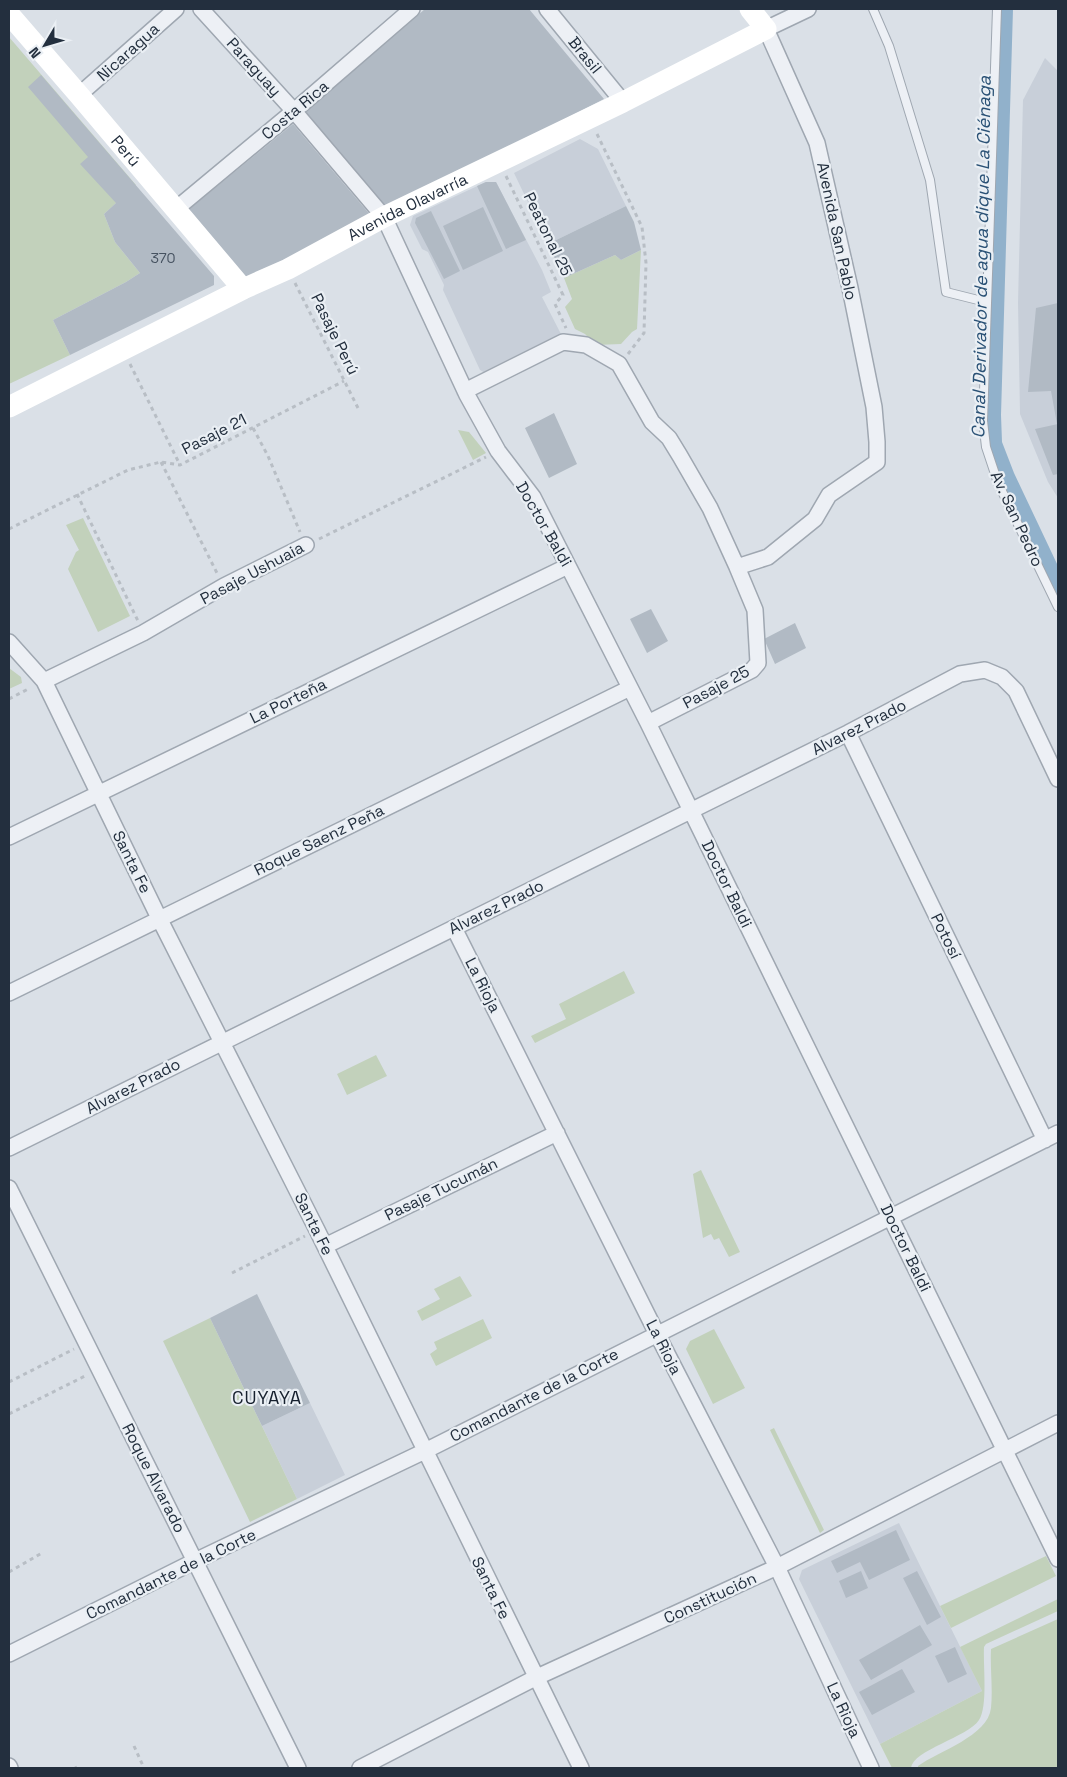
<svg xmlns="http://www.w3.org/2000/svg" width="1067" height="1777" font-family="'Space Grotesk',sans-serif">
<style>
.built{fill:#c8cfd9}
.green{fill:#c2d1bb}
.water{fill:#91b1cb}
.building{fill:#b1bac4}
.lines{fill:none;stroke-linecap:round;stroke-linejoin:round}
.lane-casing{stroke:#9fa7b1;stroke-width:10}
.street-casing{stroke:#9fa7b1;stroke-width:18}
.path{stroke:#b8bec5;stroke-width:3;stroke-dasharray:4 4;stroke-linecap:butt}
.lane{stroke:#edf0f5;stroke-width:8}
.street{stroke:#edf0f5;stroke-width:15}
.secondary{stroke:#fff;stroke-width:21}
.labels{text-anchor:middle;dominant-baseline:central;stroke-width:4.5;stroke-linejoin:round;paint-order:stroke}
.number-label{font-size:14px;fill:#465260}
.street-label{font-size:16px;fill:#232f3e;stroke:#eaeff4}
.water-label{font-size:18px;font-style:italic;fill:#2a5175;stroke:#eaeff4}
.neighbourhood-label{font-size:18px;letter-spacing:1px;fill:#16202e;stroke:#eaeff4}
</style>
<rect width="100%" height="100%" fill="#dae0e7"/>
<path class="built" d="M1045 58 1058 71V498L1048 482 1020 414 1018 303 1023 100Z
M580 139 598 149 626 206 548 244 514 173Z
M486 182H496L542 270 551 292 542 297 562 336 485 373 480 370 443 290 444 285 428 252 422 249 410 225 413 216Z
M310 1403 345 1475 297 1499 262 1426Z
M899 1523 982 1691 880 1744 799 1579 802 1570Z"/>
<path class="green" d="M9 37 136 185 104 214 115 242 140 273 126 282 53 320 70 355 9 384Z
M641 250 637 329 632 332 621 344 596 345 585 334 575 329 565 307 572 299 564 278 615 255 621 260Z
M458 430 469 432 486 453 473 460Z
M83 518 130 616 98 632 68 569 76 552 79 550 66 525Z
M9 668 21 677 22 683 9 689Z
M624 971 635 993 535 1043 531 1036 566 1019 559 1004Z
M376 1055 387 1076 347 1095 337 1074Z
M701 1170 740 1252 729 1257 719 1238 714 1240 711 1234 703 1238 693 1174Z
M460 1276 472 1296 422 1321 417 1311 440 1299 434 1289Z
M210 1318 297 1499 250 1522 163 1341Z
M483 1319 492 1338 436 1366 430 1354 437 1349 434 1342Z
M714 1329 745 1388 713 1404 686 1349 690 1341Z
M774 1428 824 1530 820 1533 770 1430Z
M1046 1556 1056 1576 951 1628 940 1606Z
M1058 1599V1611L986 1644 984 1647C983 1666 988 1706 979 1720 968 1737 913 1750 911 1768H892L880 1744 982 1691 960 1647Z
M1058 1619V1768H918V1766C939 1751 988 1736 991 1708 993 1688 990 1669 991 1649Z"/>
<path class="water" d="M1000 9H1013L1001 415 1002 442 1014 473 1058 566V599L1001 479 988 446 987 417Z"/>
<path class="building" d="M425 9H529L604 99 386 210 303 114Z
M41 75 214 276V285L70 355 53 320 126 282 140 273 115 242 104 214 116 203 80 164 88 157 28 87Z
M293 124 372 217 245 282 187 211Z
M486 182H496L526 240 506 249 477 186Z
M626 206 634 222 641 250 621 260 615 255 564 278 548 244Z
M483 207 503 251 463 270 443 226Z
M431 211 460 271 444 279 415 223 416 218Z
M1058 303V423L1057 424 1051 391 1028 392 1036 308Z
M554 413 577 464 549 478 525 428Z
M1058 424V474L1053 475 1035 429Z
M651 609 668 641 647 653 630 619Z
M795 623 806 648 775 664 764 639Z
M257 1294 310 1403 262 1426 210 1318Z
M896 1530 910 1560 869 1580 860 1562 837 1573 831 1561Z
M861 1571 868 1588 846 1598 839 1581Z
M917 1571 941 1617 927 1625 903 1578Z
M920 1625 932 1645 871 1680 859 1660Z
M955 1647 967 1674 948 1683 935 1656Z
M902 1669 915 1692 872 1715 859 1692Z"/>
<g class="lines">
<defs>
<path id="lane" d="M873 9 889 46 930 180 946 292 986 302
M997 9 983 421 986 447 998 483 1058 607"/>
<path id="street" d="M201 9 294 111 384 217 467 395 498 451 533 497 648 723 1058 1559
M547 9 623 102
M79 95 176 9
M176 209 294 111 412 9
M465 391 563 342 586 345 619 364 652 422 669 438 680 456 710 508 737 567
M9 642 44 681 159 918 317 1230 581 1768
M44 681 143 633 224 586 306 545
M648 723 752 670 758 663 755 610 737 567 768 557 815 519 829 495 877 462V442L874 407 850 288 817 143 766 29 808 9
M848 733 1045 1140
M9 837 568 566
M454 928 657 1334 777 1567 871 1768
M9 993 630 688
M9 1148 848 733 960 674 985 670 1002 677 1016 691 1058 779
M9 1188 298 1768
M325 1246 557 1133
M9 1654 195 1561 425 1451 1058 1133
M9 1766 10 1768
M360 1768 535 1678 777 1567 1058 1423"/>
</defs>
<use href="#lane" class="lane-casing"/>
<use href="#street" class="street-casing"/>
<path class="path" d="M597 134 642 227 646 263 644 333 628 354
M506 176 563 295 555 304 566 328
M295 283 359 410
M130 364 180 465
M253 428 268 456 300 532
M161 462 218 575
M77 494 138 621
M9 529 128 470 161 462 180 465 344 381
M319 539 486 457
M9 699 30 688
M232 1273 305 1236
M9 1382 74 1349
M9 1414 87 1375
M9 1572 42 1553
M134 1746 144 1768
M75 1768 77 1767"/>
<use href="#lane" class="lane"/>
<use href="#street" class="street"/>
<g class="secondary">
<path id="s1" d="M9 14 79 95 243 289"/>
<path id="s2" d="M9 407 243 289 288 269 384 217 623 102 766 29 750 9"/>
</g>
</g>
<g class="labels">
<g class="number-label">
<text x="163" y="258">370</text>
</g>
<g class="street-label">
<text transform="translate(128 52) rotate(-42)">Nicaragua</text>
<text transform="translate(585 55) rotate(51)">Brasil</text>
<text transform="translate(254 67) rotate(48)">Paraguay</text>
<text transform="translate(295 110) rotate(-40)">Costa Rica</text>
<text stroke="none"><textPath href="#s1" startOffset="180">Perú</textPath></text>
<text stroke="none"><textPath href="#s2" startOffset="446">Avenida Olavarría</textPath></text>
<text transform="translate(837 231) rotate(78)">Avenida San Pablo</text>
<text transform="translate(548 234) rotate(64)">Peatonal 25</text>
<text transform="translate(335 334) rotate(64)">Pasaje Perú</text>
<text transform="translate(214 434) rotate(-27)">Pasaje 21</text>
<text transform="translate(1017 519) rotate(65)">Av. San Pedro</text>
<text transform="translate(544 524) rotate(60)">Doctor Baldi</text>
<text transform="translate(252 573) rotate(-28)">Pasaje Ushuaia</text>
<text transform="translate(716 687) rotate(-28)">Pasaje 25</text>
<text transform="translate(288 701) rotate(-26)">La Porteña</text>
<text transform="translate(859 727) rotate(-27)">Alvarez Prado</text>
<text transform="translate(319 840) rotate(-26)">Roque Saenz Peña</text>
<text transform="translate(132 862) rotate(64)">Santa Fe</text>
<text transform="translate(727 884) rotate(64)">Doctor Baldi</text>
<text transform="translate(496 907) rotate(-26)">Alvarez Prado</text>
<text transform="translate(946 936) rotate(64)">Potosí</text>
<text transform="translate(483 985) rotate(63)">La Rioja</text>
<text transform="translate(133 1086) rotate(-27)">Alvarez Prado</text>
<text transform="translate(441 1189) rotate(-26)">Pasaje Tucumán</text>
<text transform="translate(314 1224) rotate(64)">Santa Fe</text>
<text transform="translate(906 1248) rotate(64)">Doctor Baldi</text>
<text transform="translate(664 1347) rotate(63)">La Rioja</text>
<text transform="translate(534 1395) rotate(-27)">Comandante de la Corte</text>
<text transform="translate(154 1478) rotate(63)">Roque Alvarado</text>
<text transform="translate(171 1574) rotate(-26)">Comandante de la Corte</text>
<text transform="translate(491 1588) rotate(64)">Santa Fe</text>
<text transform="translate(710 1598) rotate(-25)">Constitución</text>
<text transform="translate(844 1710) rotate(65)">La Rioja</text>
</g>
<g class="water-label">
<text transform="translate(981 257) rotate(-89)">Canal Derivador de agua dique La Ciénaga</text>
</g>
<g class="neighbourhood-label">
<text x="267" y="1397">CUYAYA</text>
</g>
</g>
<rect width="1067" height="1777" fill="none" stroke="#232f3e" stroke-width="20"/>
<g transform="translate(45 45) rotate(232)" stroke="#eaeff4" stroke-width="4" paint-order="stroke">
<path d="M0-4L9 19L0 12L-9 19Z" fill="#232f3e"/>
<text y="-8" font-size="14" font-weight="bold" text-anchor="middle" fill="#232f3e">N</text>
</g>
</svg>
